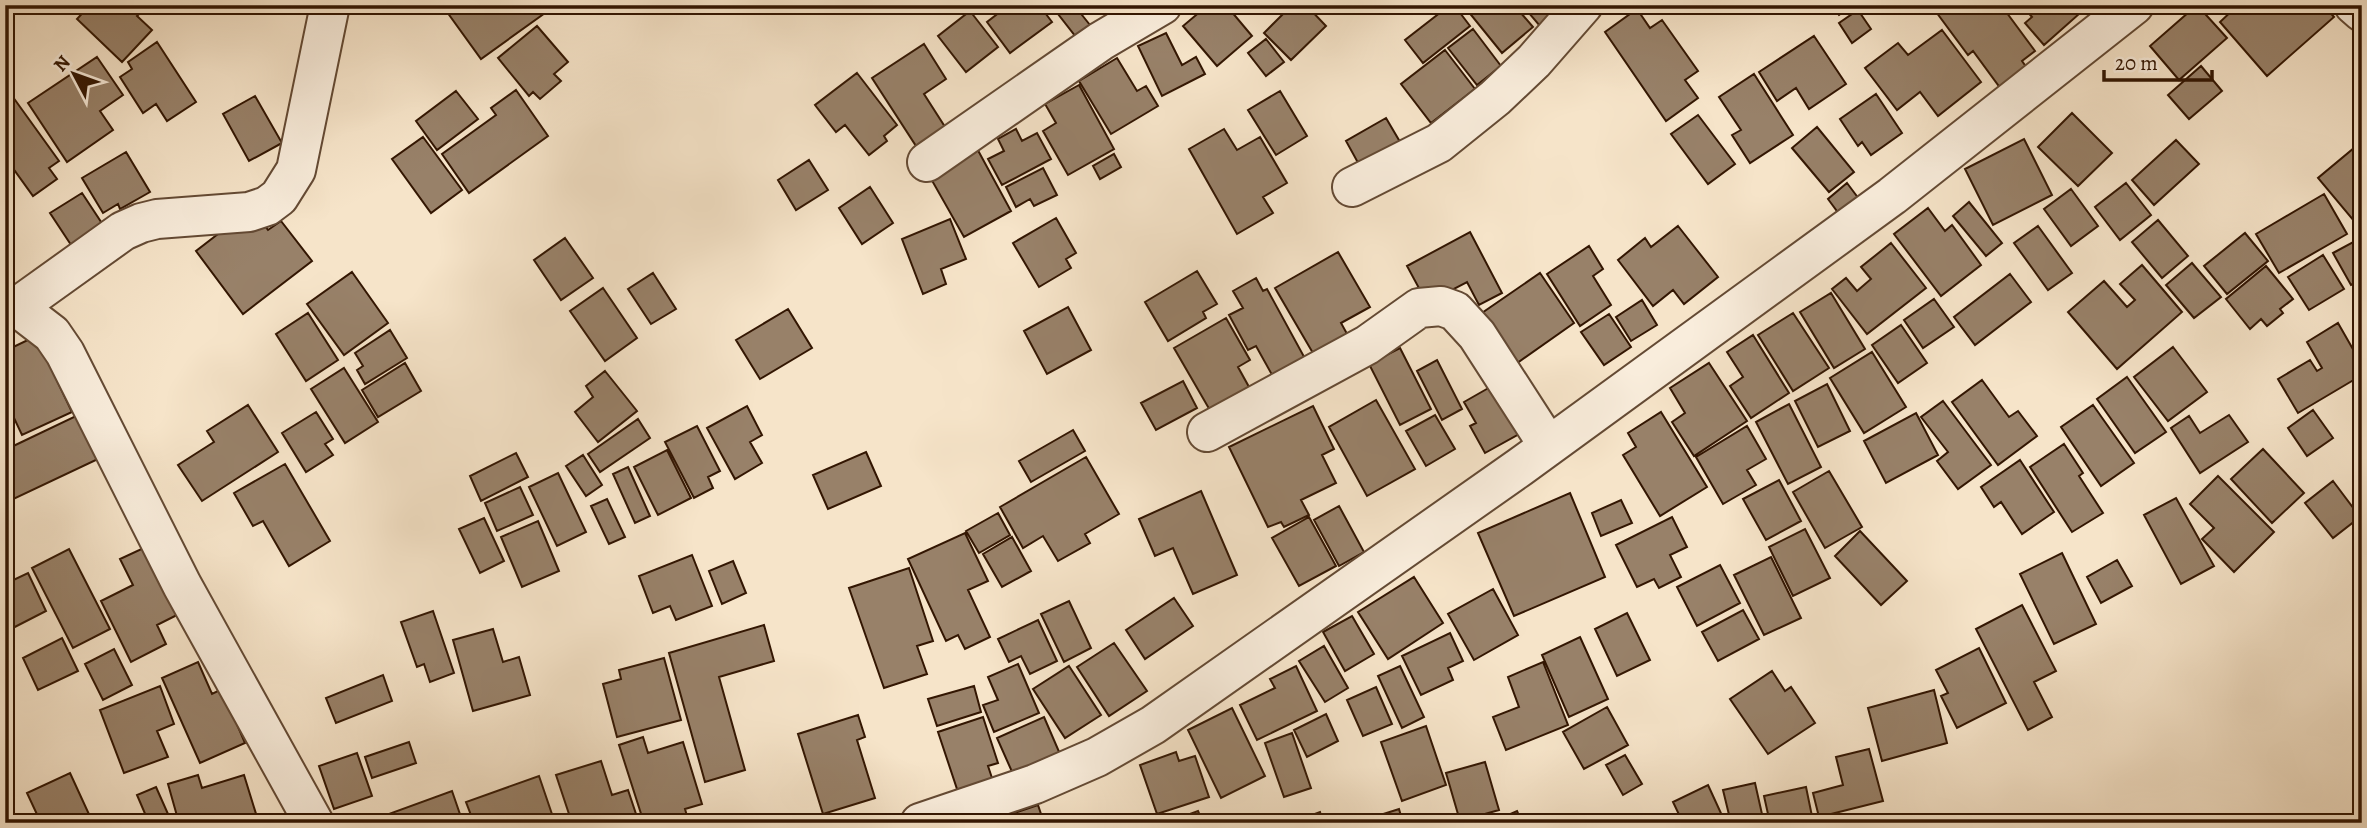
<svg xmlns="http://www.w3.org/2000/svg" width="2367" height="828" font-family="Alegreya,serif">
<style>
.building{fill:#988169;stroke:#331602;stroke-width:2}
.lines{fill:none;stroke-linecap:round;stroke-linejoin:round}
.minor-casing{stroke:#644a34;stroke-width:42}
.minor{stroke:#f9eddc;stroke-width:38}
</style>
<rect width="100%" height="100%" fill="#f6e4c9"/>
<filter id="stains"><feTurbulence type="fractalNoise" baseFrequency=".00286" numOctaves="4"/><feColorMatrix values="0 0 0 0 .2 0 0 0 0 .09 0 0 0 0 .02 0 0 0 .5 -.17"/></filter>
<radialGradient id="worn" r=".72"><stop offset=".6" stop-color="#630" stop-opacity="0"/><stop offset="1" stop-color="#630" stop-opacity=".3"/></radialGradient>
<path class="building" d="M90 5H140L144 9 137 16 152 30 122 62 77 19Z
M442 5H550L552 8 481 59Z
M1009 5H1039L1052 22 1010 53 987 22Z
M1051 5H1095L1082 15 1090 25 1076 37Z
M1208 5H1226L1252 36 1217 66 1183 26Z
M1292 5H1306L1326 26 1291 60 1264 33Z
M1450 5H1454L1470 26 1423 63 1405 40Z
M1463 5H1514L1533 27 1502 53Z
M1522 5H1575L1546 33Z
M1831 5H1853L1839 15Z
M1931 5H2001L2035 51 2022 61 2027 68 2001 89 1973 51 1968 55Z
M2022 5H2071L2079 14 2044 45 2025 23 2032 17Z
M2197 5 2227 38 2179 80 2150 46Z
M2238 5H2324L2334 17 2267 76 2220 22Z
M1637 9 1650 28 1662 20 1698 71 1685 80 1698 98 1666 121 1605 32Z
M1858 10 1871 29 1852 43 1839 23Z
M970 11 998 47 966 72 938 36Z
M537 26 568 62 554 74 561 81 540 99 533 92 529 96 498 58Z
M1473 29 1501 66 1477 85 1448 48Z
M1942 30 1981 82 1938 116 1920 92 1897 110 1865 68 1898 43 1908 55Z
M1166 33 1182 65 1196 57 1205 74 1162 96 1138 46Z
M1814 36 1846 84 1809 109 1796 88 1777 101 1759 72Z
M1266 39 1284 62 1266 76 1248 53Z
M157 42 196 102 167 121 156 104 143 113 120 77 132 69 128 62Z
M924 44 946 79 924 94 947 130 918 149 872 78Z
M1445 50 1475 89 1431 123 1401 84Z
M97 57 123 95 100 111 113 130 67 162 28 103Z
M1117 58 1137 91 1146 86 1158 106 1111 134 1079 81Z
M2201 66 2222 91 2189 119 2168 95Z
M857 73 897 125 884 136 887 141 869 155 845 125 836 132 815 105Z
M1754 74 1793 135 1750 163 1732 135 1741 130 1719 97Z
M1079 85 1114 149 1068 175 1043 131 1056 123 1045 104Z
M5 86 59 161 49 168 57 179 33 196 12 167 5 172Z
M516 90 548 136 469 193 442 154 496 115 491 108Z
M456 91 478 119 437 150 416 121Z
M1280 91 1307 136 1276 155 1248 110Z
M1876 94 1902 133 1871 155 1862 142 1858 146 1840 119Z
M255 96 282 143 249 161 223 114Z
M2072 113 2112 153 2078 186 2038 147Z
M1698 115 1735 164 1708 184 1671 134Z
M1386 118 1403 147 1362 170 1346 141Z
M1817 127 1854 172 1829 192 1792 148Z
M1016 129 1022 141 1037 133 1051 159 1002 185 988 159 1004 151 998 139Z
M1224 129 1237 150 1260 137 1287 183 1263 197 1273 213 1237 234 1189 149Z
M423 137 462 190 431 213 392 159Z
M2024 139 2052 195 1993 225 1965 169Z
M2176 140 2199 164 2154 205 2132 180Z
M974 143 1011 211 964 237 926 170Z
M2354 148 2362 158V225L2359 227 2318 178Z
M126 152 150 192 120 209 118 204 103 213 82 178Z
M1114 154 1121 167 1100 179 1093 166Z
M809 160 828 190 796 210 778 180Z
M1043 168 1057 195 1034 206 1030 199 1016 207 1006 187Z
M1847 183 1865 207 1845 222 1828 199Z
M2126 183 2151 215 2120 240 2095 207Z
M870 187 893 223 862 244 839 208Z
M2071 189 2098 226 2071 246 2044 209Z
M82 193 109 234 77 254 50 213Z
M2324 194 2347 234 2279 273 2256 234Z
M1969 202 2002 243 1986 256 1953 216Z
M1928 208 1945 231 1952 225 1981 265 1941 296 1894 234Z
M240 217 262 222 268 230 281 221 312 261 243 314 196 251Z
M1056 218 1076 253 1066 259 1071 268 1039 287 1013 243Z
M950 219 966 259 941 269 946 284 923 294 902 239Z
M2158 220 2188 256 2162 278 2132 242Z
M1678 226 1718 277 1684 304 1673 290 1653 306 1618 260 1645 238 1651 247Z
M2038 226 2072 273 2048 290 2014 243Z
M1470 232 1502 293 1479 305 1467 282 1427 303 1407 266Z
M2245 233 2268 261 2227 294 2204 266Z
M565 238 593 278 561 300 534 260Z
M2355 241 2362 255V280L2351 285 2333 253Z
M1891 243 1926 288 1867 334 1832 289 1846 278 1857 291 1871 279 1861 267Z
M1589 246 1603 269 1593 276 1611 305 1580 326 1547 274Z
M1338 252 1370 307 1341 323 1351 341 1317 360 1275 288Z
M2323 255 2344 289 2309 310 2288 277Z
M2192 263 2221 297 2194 318 2166 285Z
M2142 265 2182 312 2117 369 2068 312 2104 281 2127 307 2135 300 2120 284Z
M2266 266 2293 299 2280 309 2283 313 2267 326 2261 319 2250 329 2226 299Z
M1197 271 1217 304 1203 312 1206 318 1168 341 1145 302Z
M352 272 388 323 344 355 307 304Z
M653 273 676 309 651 324 628 289Z
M1540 273 1574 323 1513 366 1479 315Z
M2010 274 2031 302 1975 345 1954 317Z
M1256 278 1263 291 1267 289 1308 364 1276 382 1256 346 1248 350 1229 315 1243 308 1233 291Z
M603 288 637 338 605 361 570 311Z
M1831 293 1865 349 1834 368 1800 312Z
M1934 299 1954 327 1923 348 1904 320Z
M1642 300 1657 325 1631 341 1616 317Z
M1068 307 1091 350 1047 374 1024 331Z
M788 309 812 348 760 379 736 340Z
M308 313 338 360 306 381 276 334Z
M1793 313 1829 368 1793 391 1758 335Z
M1609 314 1631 347 1604 365 1581 332Z
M1226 318 1250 360 1238 367 1254 396 1215 419 1174 348Z
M2338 323 2362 365V375L2298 413 2278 379 2310 360 2317 371 2322 368 2307 342Z
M1901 325 1927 363 1898 383 1872 345Z
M390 330 407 358 365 384 357 370 363 366 355 353Z
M1753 335 1789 393 1751 418 1730 386 1743 377 1727 352Z
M36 336 72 412 22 435 5 399V351Z
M2173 347 2207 392 2168 421 2134 377Z
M1400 348 1431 409 1400 425 1369 364Z
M1872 352 1906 407 1864 433 1830 378Z
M1437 360 1462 409 1442 420 1417 371Z
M405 363 421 391 378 417 362 390Z
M1709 363 1747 421 1694 456 1672 422 1685 413 1670 388Z
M344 368 378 422 345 443 311 389Z
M605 371 637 411 598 442 575 412 593 397 586 386Z
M2127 377 2166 432 2135 453 2097 399Z
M1982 380 2009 417 2018 411 2037 436 1998 465 1952 402Z
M1183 381 1197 408 1156 430 1141 403Z
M1827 384 1850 431 1818 447 1795 401Z
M1492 386 1519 434 1485 453 1470 426 1476 423 1464 402Z
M1376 400 1415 469 1367 496 1329 427Z
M1943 401 1991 465 1958 489 1937 461 1948 452 1921 417Z
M1789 404 1821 467 1788 484 1756 422Z
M248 405 278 452 202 501 178 465 214 442 207 431Z
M2093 405 2134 463 2101 486 2061 427Z
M747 406 762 435 750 442 762 463 735 479 707 428Z
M1313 406 1334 449 1322 455 1336 483 1301 500 1309 515 1284 527 1281 522 1268 527 1229 447Z
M2313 410 2333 438 2307 456 2288 428Z
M316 412 333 439 325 444 333 455 306 472 282 433Z
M1661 412 1707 487 1660 516 1623 455 1636 447 1628 433Z
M1916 413 1938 455 1886 483 1864 441Z
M78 415 98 459 5 503V450Z
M1435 415 1455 449 1426 466 1406 431Z
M2229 415 2248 442 2200 473 2171 428 2189 416 2200 433Z
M638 419 650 438 600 472 588 454Z
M697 426 720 471 708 477 713 488 694 498 665 442Z
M1747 426 1766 459 1747 470 1756 485 1723 504 1696 457Z
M1073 430 1085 451 1031 482 1019 461Z
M2064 444 2083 473 2079 476 2103 513 2072 532 2030 467Z
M2263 449 2304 493 2272 523 2231 479Z
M667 450 691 498 658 515 634 467Z
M866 452 881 486 828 509 813 475Z
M516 453 528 477 481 501 470 476Z
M583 455 602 485 586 496 566 466Z
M1086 457 1119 514 1085 534 1090 543 1058 561 1043 536 1023 548 1000 507Z
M2020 460 2054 512 2022 534 2001 502 1994 507 1981 487Z
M285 464 330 541 289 566 263 521 253 526 234 493Z
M628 467 650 516 635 523 613 474Z
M1829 471 1862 527 1825 548 1793 492Z
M558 473 586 532 557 546 529 487Z
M2218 476 2274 532 2234 572 2202 539 2214 528 2190 504Z
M1779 480 1801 521 1766 540 1743 499Z
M2333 481 2360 517 2333 538 2305 503Z
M520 487 533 515 497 531 485 503Z
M1201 491 1237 575 1193 594 1173 548 1155 556 1139 519Z
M1570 493 1605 577 1514 616 1478 533Z
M2176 498 2214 566 2181 584 2144 515Z
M607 499 625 537 609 544 591 506Z
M1621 500 1632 523 1601 536 1592 513Z
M1339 506 1364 552 1339 566 1314 520Z
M998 513 1010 535 979 553 966 531Z
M1309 517 1336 566 1299 586 1272 538Z
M1672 517 1687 547 1670 555 1681 577 1659 588 1654 579 1637 587 1616 545Z
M484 518 504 561 480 573 459 529Z
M538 521 559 571 522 587 501 537Z
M1805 529 1830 578 1793 596 1769 547Z
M1860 531 1907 581 1881 605 1835 556Z
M965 533 988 581 968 590 990 637 965 649 958 635 946 641 908 559Z
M1012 537 1031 571 1002 587 983 554Z
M150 545 183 612 157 625 166 644 131 662 101 601 133 585 120 559Z
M69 549 110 629 73 648 32 568Z
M2062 553 2096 624 2054 644 2020 574Z
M692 555 712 606 676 620 670 606 653 613 639 576Z
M1771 557 1801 618 1764 635 1734 575Z
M2117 560 2132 586 2101 603 2087 577Z
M733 561 746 593 722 604 709 571Z
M1720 565 1740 603 1697 626 1677 587Z
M909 568 933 641 917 646 927 674 884 688 849 588Z
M28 573 46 611 5 632V584Z
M1414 577 1443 623 1388 659 1358 612Z
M1493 589 1518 635 1474 660 1448 614Z
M1174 598 1193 626 1145 659 1126 630Z
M1069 601 1091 648 1064 662 1041 614Z
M2022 605 2056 671 2034 682 2052 717 2028 730 1976 629Z
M1743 610 1759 639 1718 661 1702 632Z
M433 611 454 673 430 682 424 664 417 667 401 622Z
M1627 613 1650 660 1617 676 1595 629Z
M1352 616 1374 654 1345 671 1323 632Z
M1038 620 1057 661 1030 674 1021 656 1009 662 998 639Z
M764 625 774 661 719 677 745 770 705 782 669 653Z
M493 629 503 662 519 657 530 695 473 711 453 640Z
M1450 633 1463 661 1448 668 1453 680 1421 695 1402 656Z
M1580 637 1608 699 1569 717 1542 655Z
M62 638 78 671 38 690 23 658Z
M1114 643 1147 691 1109 716 1077 667Z
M1324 646 1348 688 1325 702 1299 661Z
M1979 648 2006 703 1957 728 1941 696 1948 693 1936 670Z
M114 649 132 685 103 700 85 664Z
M664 658 681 720 617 737 603 684 621 679 619 670Z
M198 662 212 694 222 689 245 743 200 763 162 678Z
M1543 662 1568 725 1506 750 1493 717 1519 707 1508 677Z
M1018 664 1039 713 994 732 983 705 998 700 988 677Z
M1069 666 1101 715 1065 738 1033 689Z
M1296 666 1317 711 1257 740 1240 705 1275 688 1270 679Z
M1400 666 1424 717 1402 728 1378 676Z
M1772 671 1785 691 1791 687 1815 723 1768 754 1730 699Z
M383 675 392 701 336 723 326 698Z
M160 686 174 724 157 731 168 757 124 773 100 710Z
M974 686 981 712 937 726 928 699Z
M1376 687 1392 724 1363 736 1347 700Z
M1934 690 1947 743 1882 761 1868 708Z
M1607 707 1628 745 1584 769 1563 732Z
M1232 708 1265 776 1221 798 1188 730Z
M1326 714 1338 741 1307 757 1294 730Z
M858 715 865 737 857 740 875 798 823 814 798 734Z
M983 717 998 763 988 766 993 781 958 792 938 732Z
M1044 717 1060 754 1013 774 997 738Z
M1426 726 1446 785 1402 801 1381 742Z
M1292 733 1311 788 1284 797 1265 743Z
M643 737 648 753 683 742 702 804 685 809 689 823H644L619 745Z
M409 742 416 763 372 778 365 757Z
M1869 749 1883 801 1819 817 1813 793 1843 785 1836 757Z
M1176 752 1179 761 1195 756 1209 797 1157 814 1140 765Z
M357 753 372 796 334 809 319 766Z
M1625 755 1642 784 1623 795 1606 765Z
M601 761 612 795 628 790 639 823H572L556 775Z
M1485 762 1499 810 1460 821 1446 773Z
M70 773 93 823H41L27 793Z
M198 775 202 788 244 775 257 817 240 823H179L168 784Z
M539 776 555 823H474L466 802Z
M1755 783 1764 823H1731L1723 790Z
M1708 785 1725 822 1683 823 1673 802Z
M156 787 172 823H149L137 795Z
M1806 787 1813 821 1770 823 1764 796Z
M452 791 463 823H389L386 815Z
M1038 805 1044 823H994L993 820Z
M1399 809 1403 823H1376L1374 817Z
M1198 811 1203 823H1168V822Z
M1517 811 1522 823H1490Z
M1320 812 1323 823H1290Z
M293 813 297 823H274Z"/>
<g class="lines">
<defs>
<path id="minor" d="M2354 5 2362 12
M927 162 1101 41 1162 5
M1352 187 1439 143 1495 98 1534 61 1583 5
M17 307 123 231 141 223 157 219 249 212 267 206 279 197 296 170 330 5
M5 312 17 307 52 334 65 353 182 585 314 823
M1207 432 1367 345 1419 308 1441 306 1455 311 1477 335 1548 445
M920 823 1035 784 1097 757 1153 725 1520 467 1892 196 2134 5"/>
</defs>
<use href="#minor" class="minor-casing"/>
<use href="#minor" class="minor"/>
</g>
<rect width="2367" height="828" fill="none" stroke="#f6e4c9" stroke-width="28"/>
<rect x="7" y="7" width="2353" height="814" fill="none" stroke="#331602" stroke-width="3.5"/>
<rect x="14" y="14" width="2339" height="800" fill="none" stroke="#331602" stroke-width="2"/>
<g transform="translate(74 74) rotate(311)" stroke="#f9eddc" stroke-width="5" paint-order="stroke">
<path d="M0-5L12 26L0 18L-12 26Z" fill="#331602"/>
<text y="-10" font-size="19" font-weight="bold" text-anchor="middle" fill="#331602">N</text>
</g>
<path d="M2104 70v10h108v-10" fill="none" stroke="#331602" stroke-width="3.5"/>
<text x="2115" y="70" font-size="21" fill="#331602" stroke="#f9eddc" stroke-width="5" paint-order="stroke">20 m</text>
<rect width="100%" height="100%" filter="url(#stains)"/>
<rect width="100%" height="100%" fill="url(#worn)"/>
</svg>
